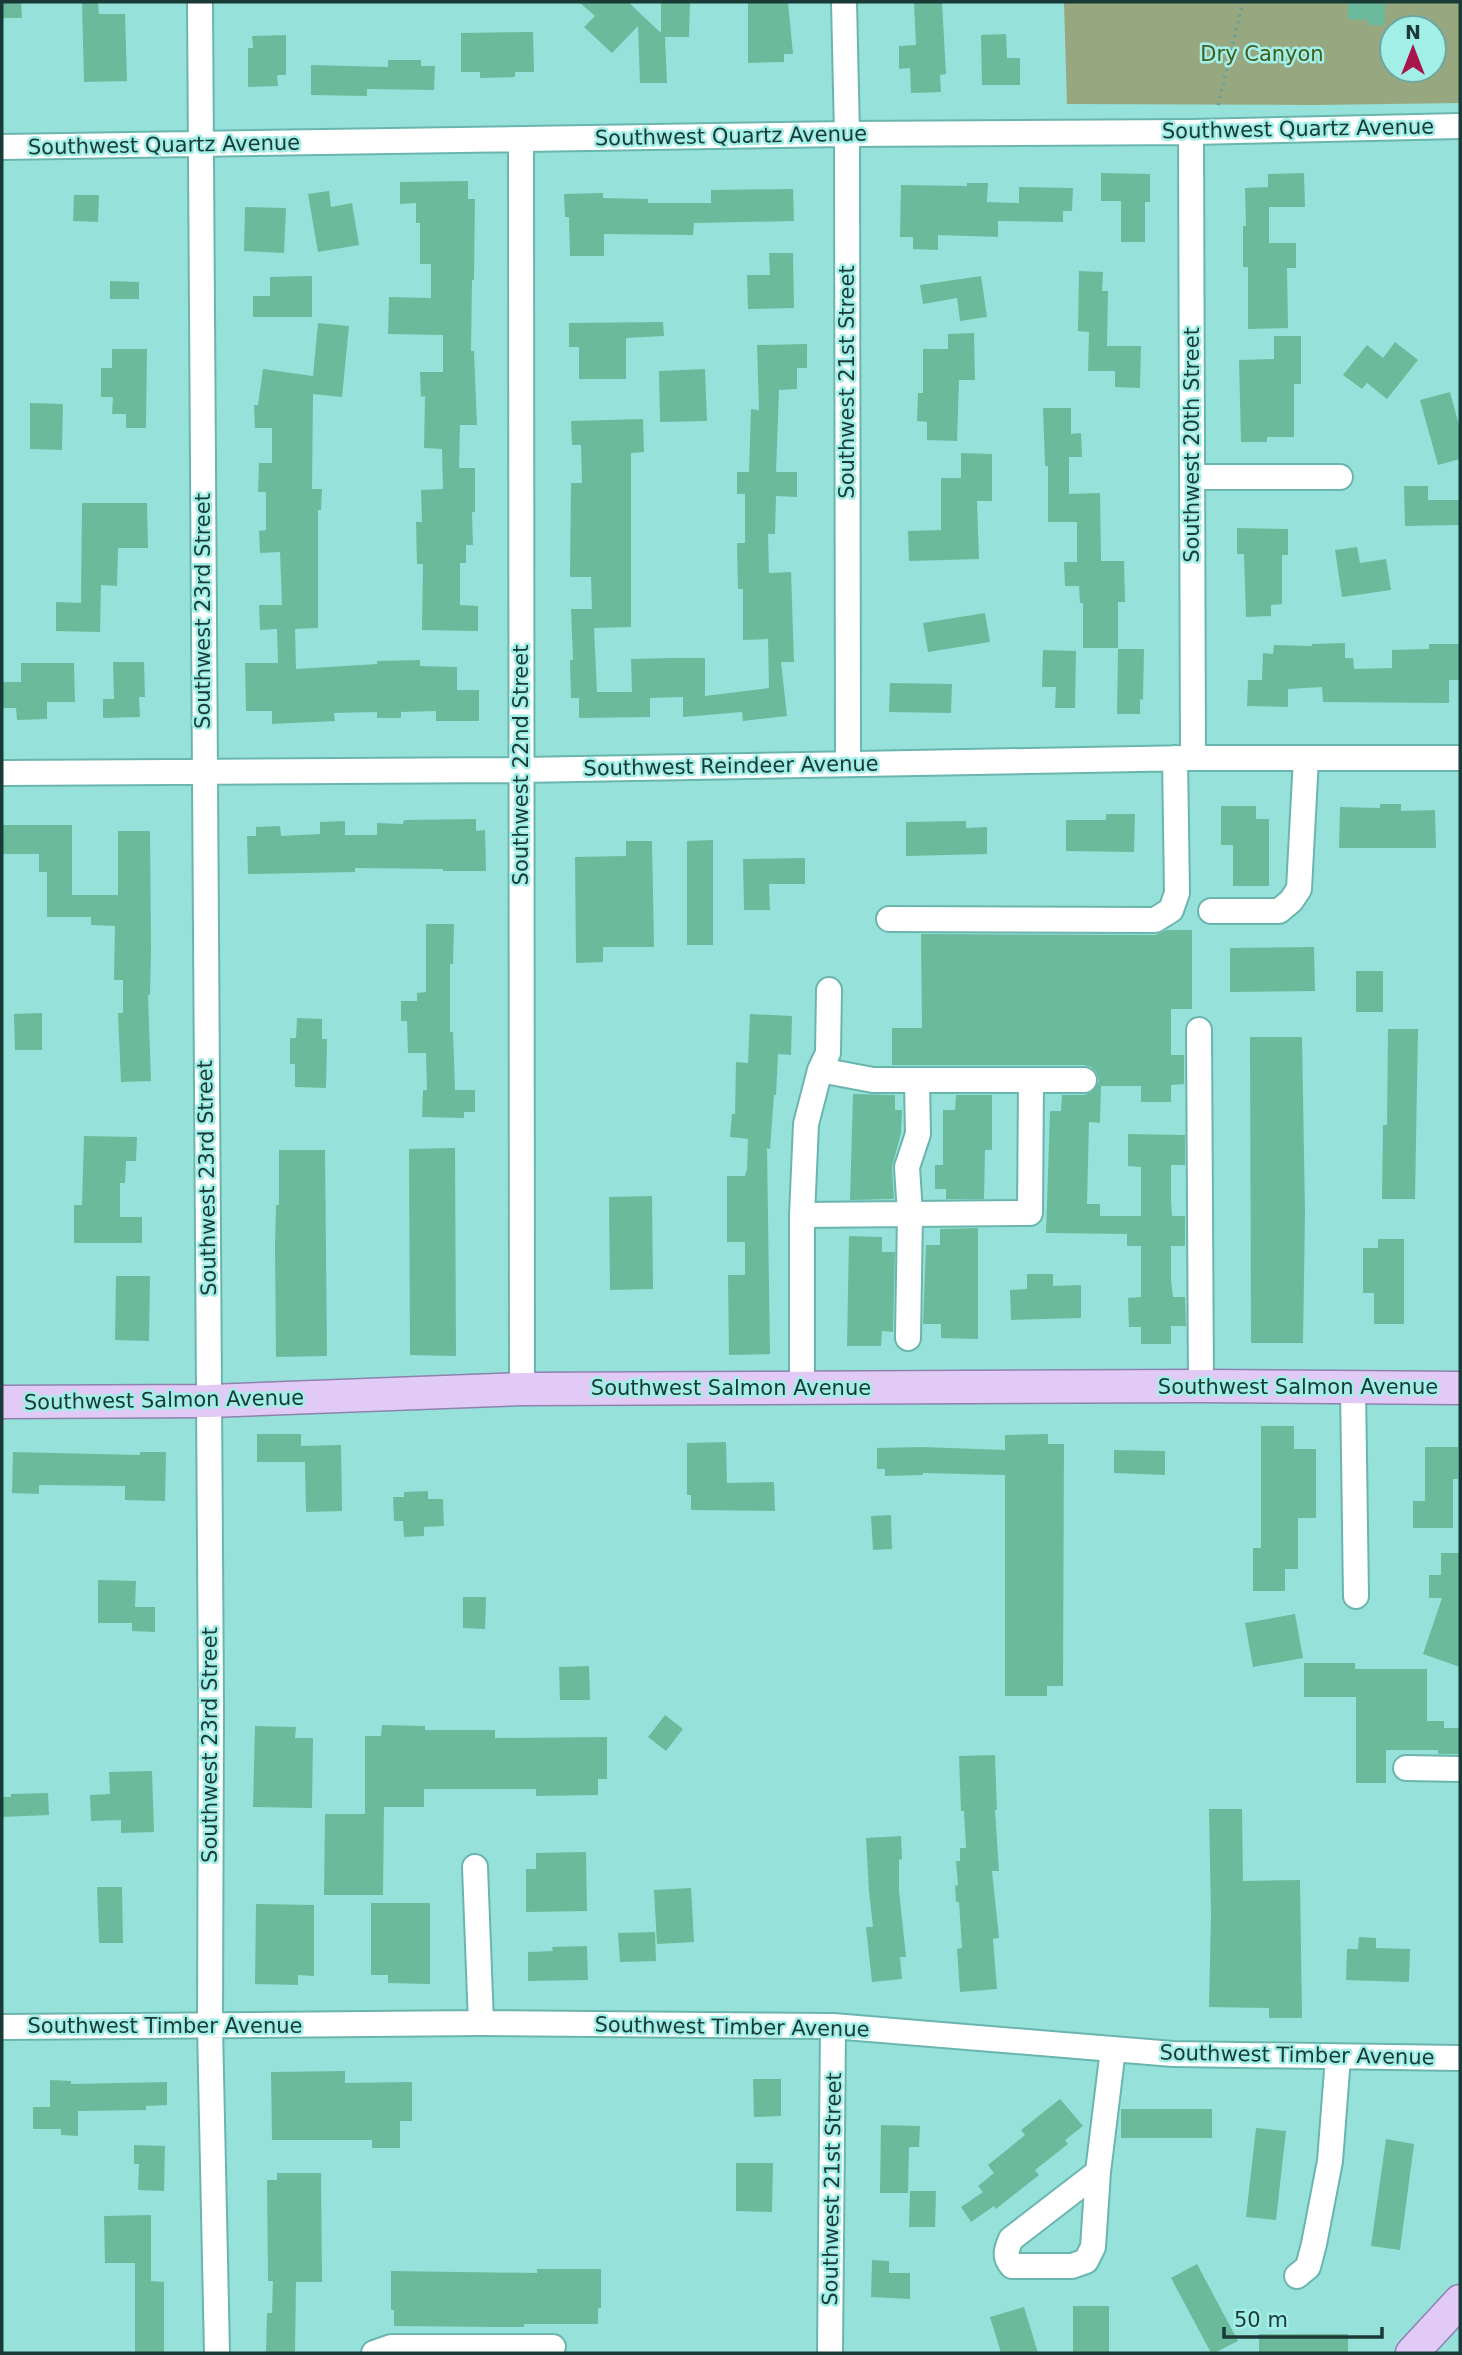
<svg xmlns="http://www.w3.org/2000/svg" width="1462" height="2355" font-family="'DejaVu Sans',sans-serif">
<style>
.green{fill:#97a881;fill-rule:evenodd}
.building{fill:#6cba9c}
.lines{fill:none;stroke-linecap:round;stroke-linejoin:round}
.minor-casing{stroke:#6ab6ae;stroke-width:28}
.major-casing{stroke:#8e82af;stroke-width:35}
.path{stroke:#65a09a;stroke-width:3.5;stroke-dasharray:2 5;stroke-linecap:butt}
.minor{stroke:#fff;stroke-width:24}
.major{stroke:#e1cbf6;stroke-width:32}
.labels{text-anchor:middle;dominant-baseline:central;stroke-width:5;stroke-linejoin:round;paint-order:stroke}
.park-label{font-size:21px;fill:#445d1c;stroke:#a2efe7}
.street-label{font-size:21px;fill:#1a3a37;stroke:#a2efe7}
</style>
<rect width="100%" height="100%" fill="#96e2da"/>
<path class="green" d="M1064 2H1460V103L1316 105 1067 104ZM1392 28H1434V70H1392Z"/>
<path class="building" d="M2 2H21L22 18H2Z
M82 2H98L99 14H125L127 81 84 82Z
M579 2H628L661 33V2H690L689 37H665L667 83H640L638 26 612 53 584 27 595 16Z
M748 2H788L793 54H784V62L748 63Z
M914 2H942L946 74 940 75 941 92 911 93 910 68 899 69V46L916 45Z
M1348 2H1385V25H1368V20L1348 19Z
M533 32 534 72H515V77L480 78V72H461V33Z
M1006 34 1007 58H1020V85H982L981 35Z
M286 35V75H277L278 86 248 87V48H253L252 36Z
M388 60H421V66H435L434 90 367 89V96L311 95V65L388 67Z
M1101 173 1150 174V202H1145V242H1121V201H1101Z
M1304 173 1305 207H1269V243H1296V268H1287L1288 328 1248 329V267H1243V226H1246L1245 188 1268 187V174Z
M468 181V199H475L474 280H472L471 351H474L477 425H460L459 468H475V512H472L473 545H466V563H460V605L478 606V631L422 630 423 564H417L416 522H422L421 490 443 489 442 449 424 448 425 396 421 397 420 372H443V335L388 334 389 297 431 298V264H420V223H416V203L400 204V182Z
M967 183H988L987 202 1019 203V187L1073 188 1072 211H1063V222L998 221V237L938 235V250L913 249V237H900L901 185 967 186Z
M793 189 794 221 694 223 693 235 604 234V256H570L569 217H565L564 194 603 193V198L648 199V203H711V190Z
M329 191 331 207 352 203 359 245 318 252 308 194Z
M74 195H99L98 222 73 221Z
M245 207 286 208 284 253 244 251Z
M769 253H793L794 308 748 309 747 275H770Z
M1079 271 1103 272 1102 291H1108L1107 346H1141L1140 388 1115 387V371H1088L1089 332 1078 331Z
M312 276V317H253V296H270V277Z
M981 276 987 317 960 321 957 298 923 304 920 285Z
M110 281 139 282V299H110Z
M663 322 664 336 626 338V379H579V347H569V323Z
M318 323 349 326 342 397 313 394 312 489H322L321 510H318V628L295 629 296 669 377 664V661L420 660V666L457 667V690H479V721H436V711L401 712V718H377V712L334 713 335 721 272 724V711H246L245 663H278L277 629 260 630 259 605H282L280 552 260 553 259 531 266 530V492H258L259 463H272V428H255L254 405H258L263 369 313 376Z
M974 333 975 380H959L957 441 927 440V422L917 421 918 393H923V349H948V334Z
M1274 336H1301V384H1294V437H1267V442H1241L1239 360 1274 359Z
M1395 342 1418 360 1387 399 1367 383 1362 389 1343 375 1367 345 1383 358Z
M807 344V368H797V389L779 390 776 472H797V497L776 496 775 534H768L769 573 791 572 794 662H781L787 716 743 721 742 712 683 717V697L650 698V717L579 718V698H571L570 660H573L571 609H592L591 577H570L571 483H582L581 445H572L571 421 643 419 644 452 631 453V627L594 628 597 692H632L631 659 674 658H705V696L769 688 768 639 743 640V589H738L737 543H745V494H737V472H749L751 409 759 410 757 345Z
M112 349H147L146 428H126V414H112L113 397H101V368H112Z
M705 369 707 421 660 422 659 371Z
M1450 392 1460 429V459L1438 465 1420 400Z
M30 403 63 404 62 450 30 449Z
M1043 408H1071V434L1081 433 1082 457H1069V494L1100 493 1101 561H1124L1125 602H1118V648H1083V603H1080L1079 586H1065L1064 562H1077V522H1048V466H1045Z
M961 453 992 454V501H977L979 559 909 561 908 531 941 530V478H961Z
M1404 486H1428V500H1459V525L1405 526Z
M82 503H147L148 548H118L117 586 101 585 100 632 56 631V602L81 603Z
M1237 528 1288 529V555H1282V604L1271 605V616L1246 617 1244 554H1237Z
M1357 547 1360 563 1386 559 1391 590 1342 597 1335 550Z
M985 613 990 642 928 652 923 623Z
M1345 643V658H1353L1354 669 1392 668V650L1429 649V644H1460V680H1449V703L1323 702 1322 687 1288 689V707L1247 706 1248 680H1262L1263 653 1273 654 1274 645 1312 646V644Z
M1118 649H1144L1143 700 1140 699V714H1117Z
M1043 650 1076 651 1075 708H1055L1056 687H1042Z
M113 662H144L145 697H139L140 717 103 718V699H114Z
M21 663H74L75 702H47V719L17 720 16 708H2V682H21Z
M890 683 952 684 951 713 889 712Z
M1380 804H1401V811L1435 810 1436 848H1339L1340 807 1380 808Z
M1221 806H1256V819H1269V886H1233V845H1221Z
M1106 814H1135L1134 852 1066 851V820H1106Z
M476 819V831L485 830 486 871H443V869L355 868V872L248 874 247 836H256V827L280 826 281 836 320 834V822L345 821V835H377V823L403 824 404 820Z
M966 821V828L987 827V854L906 856V822Z
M2 825H72V895H118V831H150L151 949 150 995H148L151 1081 121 1082 118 1013H123V980H114L115 926 91 925V917H47V872H39V854H2Z
M713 840V945H687V841Z
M626 841H652L654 947H603V962L576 963 575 857 626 856Z
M805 858V884H769L770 910H744L743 859Z
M426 924H454L453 964H450V1032H453L455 1090H475V1112H464V1118L422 1117 423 1090H427L426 1053H408L407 1021H401V1001H417V993L426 992Z
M1167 930H1192V1009H1171V1055H1184V1084L1171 1085V1102H1141V1086H1101L1100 1123 1089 1122 1087 1204H1100V1216H1141V1167L1128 1166V1134L1185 1135V1165H1171V1199L1172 1216H1185V1246H1171V1280L1173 1297H1185L1186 1326H1171V1344H1141V1327H1129L1128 1298 1141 1297V1246H1127V1234L1046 1233 1050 1111H1061L1062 1095H1084L1092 1092 1099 1081 1096 1072 1091 1067 1084 1065H892V1028H922L921 934 1155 935Z
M1314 947 1315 991 1230 992V948Z
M1356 971H1383V1012H1356Z
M42 1013V1050H15L14 1014Z
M750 1014 792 1016 791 1055 778 1054 776 1095H774L770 1149 767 1148 770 1354 729 1355 728 1275H745V1242H727V1176H745L747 1169 748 1139 730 1137 732 1114H735L736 1062 748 1063Z
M297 1018 322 1019V1039H327L326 1088 295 1087V1064H290V1038H296Z
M1388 1029H1418L1415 1199H1382L1383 1125H1387Z
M1250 1037H1302L1305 1213 1303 1343H1251Z
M853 1094 895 1095V1110H902L901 1133 892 1167 894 1199 850 1200Z
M956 1095H992V1150H985L984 1199H946V1189H935V1165H943V1110H955Z
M84 1136 137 1137 136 1161H126L125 1183H120V1217H142V1243H74V1205H82Z
M455 1148 456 1356 410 1355 409 1149Z
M279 1150H325L327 1356 276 1357 275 1246 276 1205H279Z
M652 1196 653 1289 610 1290 609 1197Z
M978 1228V1339L941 1338V1324H923L926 1245H940V1229Z
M849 1236 882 1237V1252H895L893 1332 882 1331 881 1346H847Z
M1378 1239H1404V1324H1374V1293H1363V1248H1378Z
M1027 1274H1053V1286L1081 1285V1318L1011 1320 1010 1290 1027 1289Z
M116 1276H150L149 1341 115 1340Z
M1261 1426H1294V1449H1316V1518H1298V1569H1285V1591H1253V1548H1261Z
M257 1434H301V1446L341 1445 342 1511 306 1512 305 1462H257Z
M1048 1434V1444H1064L1063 1686H1047V1696H1005V1475L923 1473V1475L885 1476V1469H877V1448L922 1447 1005 1450V1435Z
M726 1442 727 1483 774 1482 775 1511 691 1510V1495H687V1443Z
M1425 1447H1458V1479H1453V1528H1413V1501H1425Z
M1114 1450 1165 1451V1475L1114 1473Z
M13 1452 140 1455V1452H166L165 1501 125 1500V1486L39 1485V1494L12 1493Z
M428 1491V1499H443L444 1526 424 1527V1536L404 1537 403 1521H394L393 1497H404V1492Z
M891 1515 892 1549 873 1550 871 1516Z
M1441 1553H1460V1667L1423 1654 1442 1598H1429V1575H1441Z
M98 1580 136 1581 135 1607H155V1632L132 1631V1623H98Z
M463 1597H486L485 1629 463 1628Z
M1295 1614 1303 1658 1253 1667 1245 1623Z
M1304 1663H1355V1669H1427V1721H1444V1728H1460V1754H1438V1750H1386V1783H1356V1697H1304Z
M589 1666 590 1700H560L559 1667Z
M665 1715 683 1729 666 1751 648 1737Z
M382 1725 425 1726V1730H495V1738L607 1737V1779H598V1795L536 1796V1789H424V1807H384L383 1895H324L325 1814H365V1736H381Z
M255 1726 296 1727 295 1738H313L312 1808 253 1807Z
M995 1755 997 1810H995L999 1871H992L999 1938 993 1939 997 1989 960 1992 957 1949 962 1948 959 1902H956L955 1886 958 1885 956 1861H960V1848H966L964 1811H961L959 1756Z
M152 1771 154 1832 121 1833V1820L91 1821 90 1795 110 1794 109 1772Z
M48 1793 49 1815 2 1817V1797H11V1794Z
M1209 1809H1242L1243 1881 1300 1880 1302 2018H1269V2008L1209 2007 1211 1916Z
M901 1836 902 1859 899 1860V1891L906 1957H900L902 1979 872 1982 866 1927H873L869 1892 866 1838Z
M586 1852 587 1911 526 1912V1869H536V1853Z
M97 1887H122L123 1943H99Z
M691 1888 694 1942 657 1944 654 1890Z
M371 1903H430V1984L388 1983V1975H371Z
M256 1904 314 1905V1976L298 1975V1985L255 1984Z
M655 1932 656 1961 620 1962 618 1933Z
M1359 1937 1376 1938V1948L1410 1949 1409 1982 1346 1980 1347 1949H1358Z
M587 1946 588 1980 528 1981V1952L553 1951 552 1947Z
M345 2071V2083L412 2082V2121H400V2148H372V2140H272L271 2072Z
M753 2079H781V2116L754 2117Z
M50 2080 71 2081V2084L167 2082V2105L146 2106V2110L78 2111V2136L61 2135V2129H33V2107H50Z
M1060 2099 1083 2126 1065 2140 1068 2144 1035 2170 1039 2175 996 2209 994 2206 971 2222 961 2207 983 2192 978 2186 994 2173 988 2165 1025 2135 1021 2130Z
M1121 2109H1212V2138H1121Z
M881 2125 920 2126 919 2147H909L908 2193H880Z
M1256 2128 1286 2131 1276 2220 1246 2217Z
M1386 2139 1414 2144 1400 2250 1371 2246Z
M134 2145 165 2146 164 2191 138 2190 139 2164H134Z
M736 2163H773L772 2212 736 2211Z
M277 2173H321L322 2282H296L295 2353H266L267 2313H272L273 2281H268L267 2180H277Z
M910 2191H936L935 2227H909Z
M151 2215V2281L164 2282V2353H135V2263H105L104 2216Z
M872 2260 889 2261V2273H910V2299L871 2297Z
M1197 2264 1238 2341 1214 2353H1211L1171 2278Z
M537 2269H601V2308H598V2324H524V2327H494L394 2326V2310H391V2271L537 2273Z
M1073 2306H1109V2353H1073Z
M1024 2307 1038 2353H1001L990 2317Z
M1259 2334H1348V2353H1259Z"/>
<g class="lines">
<defs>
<path id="minor" d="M200 2 211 1705 210 2027 217 2353
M844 2 847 134 848 763
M1191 132 1193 758
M521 140 522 1389
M2 147 847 134 1191 132 1460 126
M1192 477H1340
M2 773 521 770 1193 758H1460
M1211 911H1279L1291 901 1299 889 1306 758
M889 919 1155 920 1171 910 1177 893 1175 758
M1199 1030 1201 1386
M820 1070 873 1080H1084
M802 1215 1030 1213 1031 1080
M908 1338 910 1214 907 1167 918 1134 917 1081
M802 1388V1215L806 1124 820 1070 828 1053 829 990
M1353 1388 1356 1596
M1406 1768 1460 1769
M475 1867 481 2023
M2 2027 481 2023 833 2026 1173 2054 1460 2058
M1098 2172 1093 2247 1086 2261 1072 2266H1012C1004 2257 1006 2250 1011 2239L1098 2172 1113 2049
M1297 2276 1308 2267 1314 2244 1330 2161 1338 2057
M374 2353 391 2347H553
M830 2353 833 2026"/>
<path id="major" d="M2 1402 209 1401 522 1389 1201 1386 1460 1388
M1412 2353 1460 2301"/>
</defs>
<use href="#minor" class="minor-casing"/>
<use href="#major" class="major-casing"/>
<path class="path" d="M1218 105 1243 2"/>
<use href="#minor" class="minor"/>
<use href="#major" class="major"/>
</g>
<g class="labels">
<g class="park-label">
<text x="1262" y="54">Dry Canyon</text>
</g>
<g class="street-label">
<text transform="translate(1298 129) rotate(-1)">Southwest Quartz Avenue</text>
<text transform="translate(731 136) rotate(-1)">Southwest Quartz Avenue</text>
<text transform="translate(164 145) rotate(-1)">Southwest Quartz Avenue</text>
<text transform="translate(847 382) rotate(-90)">Southwest 21st Street</text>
<text transform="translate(1192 445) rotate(-90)">Southwest 20th Street</text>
<text transform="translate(203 611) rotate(-90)">Southwest 23rd Street</text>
<text transform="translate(521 765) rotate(-90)">Southwest 22nd Street</text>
<text transform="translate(731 766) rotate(-1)">Southwest Reindeer Avenue</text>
<text transform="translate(207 1178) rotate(-91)">Southwest 23rd Street</text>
<text x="1298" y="1387">Southwest Salmon Avenue</text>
<text x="731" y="1388">Southwest Salmon Avenue</text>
<text transform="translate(164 1400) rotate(-1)">Southwest Salmon Avenue</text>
<text transform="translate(210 1745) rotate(-90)">Southwest 23rd Street</text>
<text x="165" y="2026">Southwest Timber Avenue</text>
<text transform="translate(732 2027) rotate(1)">Southwest Timber Avenue</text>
<text transform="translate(1297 2055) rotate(1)">Southwest Timber Avenue</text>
<text transform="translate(832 2189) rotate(-89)">Southwest 21st Street</text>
</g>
</g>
<rect width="1462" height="2355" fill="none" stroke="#1a3a37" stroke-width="7"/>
<g transform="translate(1413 49)"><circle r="33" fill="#a2efe7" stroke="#6ca7a1" stroke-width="2"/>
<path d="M0-5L12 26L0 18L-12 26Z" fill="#a9154b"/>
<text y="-10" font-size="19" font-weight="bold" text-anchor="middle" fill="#1a3a37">N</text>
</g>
<path d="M1224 2327v10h158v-10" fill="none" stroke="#1a3a37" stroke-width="3.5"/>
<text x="1234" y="2327" font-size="21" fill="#1a3a37" stroke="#a2efe7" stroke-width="5" paint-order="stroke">50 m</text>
</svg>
